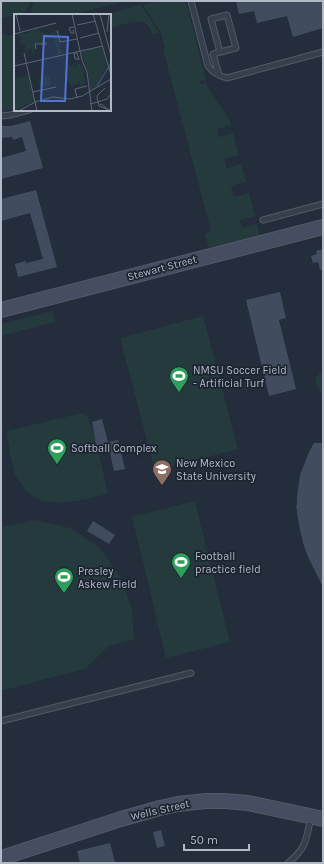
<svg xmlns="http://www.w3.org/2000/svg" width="324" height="864" font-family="Karla,sans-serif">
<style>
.grass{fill:#253a3d}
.building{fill:#414d5e}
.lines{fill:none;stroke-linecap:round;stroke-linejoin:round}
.lane-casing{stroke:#525a67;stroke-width:7}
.secondary-casing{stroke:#525a67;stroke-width:16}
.lane{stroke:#363f4c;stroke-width:5}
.secondary{stroke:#444e60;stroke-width:14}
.labels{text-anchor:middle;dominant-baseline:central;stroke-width:3.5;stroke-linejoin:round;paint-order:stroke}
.street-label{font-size:11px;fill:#b2bac8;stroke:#1c2431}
.poi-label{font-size:11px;fill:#b2bac8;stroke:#1c2431;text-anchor:start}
.inset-river{fill:none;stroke:#364864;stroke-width:2}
.inset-road{fill:none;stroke:#5c6574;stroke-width:1}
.view{fill:#5174d2;fill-opacity:0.15;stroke:#5174d2;stroke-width:2}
.inset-edge{fill:none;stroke:#b2bac8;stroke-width:2}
</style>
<rect width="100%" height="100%" fill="#232d3c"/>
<path class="grass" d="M1 1H31L26 12 1 19Z
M34 1H125L71 15H32L31 10Z
M157 1H186L206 80 200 81 201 84 206 83 207 86 230 120 231 125 217 129 219 137 233 133 239 155 224 159 227 168 241 164 246 182 231 186 234 197 249 193 255 216 240 220 242 227 257 224 259 234 257 236 211 247 209 248 208 246 205 234 211 231 163 49 165 48 161 33 143 5Z
M141 5 159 33 155 34H152C151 30 149 26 145 23 137 19 119 26 110 28V15H104Z
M4 33 6 36 15 34V109L1 112V34Z
M53 311 55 322 2 336 1 324Z
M203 316 238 449 155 471 120 338Z
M323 372V394L318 389 315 377Z
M81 413 88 417 98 449 108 494 77 501 60 503 42 501 26 491 15 475 10 455 7 431Z
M195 501 230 642 166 658 132 517Z
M35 520 70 528 100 548 121 578 132 610 134 640 110 645 85 669 1 691V527Z"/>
<path class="building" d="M236 1H323V28L293 37 287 16 257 23 254 11 239 14Z
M30 121 43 168 1 179V158L26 151 22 137 13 140 12 137 1 138V126H11Z
M36 190 57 267 18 277 15 264 26 261V263L43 259 30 213 1 221V199Z
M323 249V269L320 270 318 262 313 263 311 256 317 254 316 251Z
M280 292 286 318 279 320 296 389 269 396 246 300Z
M102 419 108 442 118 440 125 469 114 471 109 448 97 450 92 422Z
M314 443H323V587L308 557 303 543 299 525 296 505H297V497L300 475 309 452Z
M93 521 115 535 109 544 87 531Z
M161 830 165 846 157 848 153 832Z
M110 843 115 862 109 863H80L77 851Z"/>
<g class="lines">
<defs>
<path id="lane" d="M191 1 208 66C213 73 219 76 227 78L323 52
M219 75 213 54 236 48 227 15 211 19 220 52
M1 116 10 115 29 110
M263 220 323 204
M1 721 191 673
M288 863C307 848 306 839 311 817"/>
<path id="secondary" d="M1 310 323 227
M1 858 121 819 160 808 178 804 206 801H224L248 803 323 819"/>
</defs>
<use href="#lane" class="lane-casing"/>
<use href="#secondary" class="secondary-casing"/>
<use href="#lane" class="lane"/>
<use href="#secondary" class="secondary"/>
</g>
<defs>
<symbol id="stadium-pin" viewBox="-11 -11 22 30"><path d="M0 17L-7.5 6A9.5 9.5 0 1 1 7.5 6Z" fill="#2e9e5b" stroke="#1c2431"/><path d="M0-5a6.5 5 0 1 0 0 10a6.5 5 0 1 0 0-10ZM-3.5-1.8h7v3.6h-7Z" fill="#fff"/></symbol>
<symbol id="university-pin" viewBox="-11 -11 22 30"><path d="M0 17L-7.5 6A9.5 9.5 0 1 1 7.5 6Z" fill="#8d6e63" stroke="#1c2431"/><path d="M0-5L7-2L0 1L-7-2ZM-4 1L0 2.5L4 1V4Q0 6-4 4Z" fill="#fff"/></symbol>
</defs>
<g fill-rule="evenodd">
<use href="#stadium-pin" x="168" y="365" width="22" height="30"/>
<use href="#stadium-pin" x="46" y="437" width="22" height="30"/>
<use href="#university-pin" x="151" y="458" width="22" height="30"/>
<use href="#stadium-pin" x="170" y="551" width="22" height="30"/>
<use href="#stadium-pin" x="53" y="566" width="22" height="30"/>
</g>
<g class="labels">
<g class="street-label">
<text transform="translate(162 268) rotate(-15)">Stewart Street</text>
<text transform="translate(160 810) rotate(-13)">Wells Street</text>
</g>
<g class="poi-label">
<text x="193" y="370">NMSU Soccer Field<tspan x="193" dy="13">- Artificial Turf</tspan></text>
<text x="71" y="448">Softball Complex</text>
<text x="176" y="463">New Mexico<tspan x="176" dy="13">State University</tspan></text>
<text x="195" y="556">Football<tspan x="195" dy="13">practice field</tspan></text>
<text x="78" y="571">Presley<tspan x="78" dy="13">Askew Field</tspan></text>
</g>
</g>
<g transform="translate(14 14)">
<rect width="97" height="97" fill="#232d3c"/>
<path d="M23 15 34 21 42 16 43 22 29 24 43 22 48 40 44 41 40 24 31 25 32 30H20L21 39 19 40 16 34 11 38V31L9 29 1 31 7 29 6 26 9 25 3 20 13 19ZM61 48 67 51 70 56 71 67 69 72H66V66L65 71 62 70 57 73 50 60 54 50 56 53 61 49 60 52 63 54ZM25 67a6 6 0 1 1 12 0a6 6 0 1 1-12 0Z" fill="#253a3d"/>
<path d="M86 33 89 34 93 50 81 75 76 77 74 58 67 37ZM14 61 20 87 0 97V64Z" fill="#253a3d"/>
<path class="inset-river" d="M83 72 97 49"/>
<path class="inset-road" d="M2 0 6 17M58 0 68 46 73 58 78 97M79 0 97 61M86 0 97 42M63 11 82 7M43 16 46 28 63 25M59 16 60 19H57L55 14 60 13M93 18 95 0M0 20 42 9M66 24 85 19M22 35 21 30H33M10 39 23 97M65 45H61L60 39H63L65 46M0 52 89 32M19 78 42 73M63 84 61 75 73 72M76 90 84 88 83 82 91 74M86 91 87 90 95 96 85 92 84 88 93 85 97 80M5 97 21 88 39 83 56 85 68 82 97 65"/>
<path class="view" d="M30 22 54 23 51 87H27Z"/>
<rect width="97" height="97" class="inset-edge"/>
</g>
<rect width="324" height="864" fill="none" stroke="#b2bac8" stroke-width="4"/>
<path d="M184 844v6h65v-6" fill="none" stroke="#b2bac8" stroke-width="2"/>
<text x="190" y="844" font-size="12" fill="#b2bac8" stroke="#1c2431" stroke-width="3" paint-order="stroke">50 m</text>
</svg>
